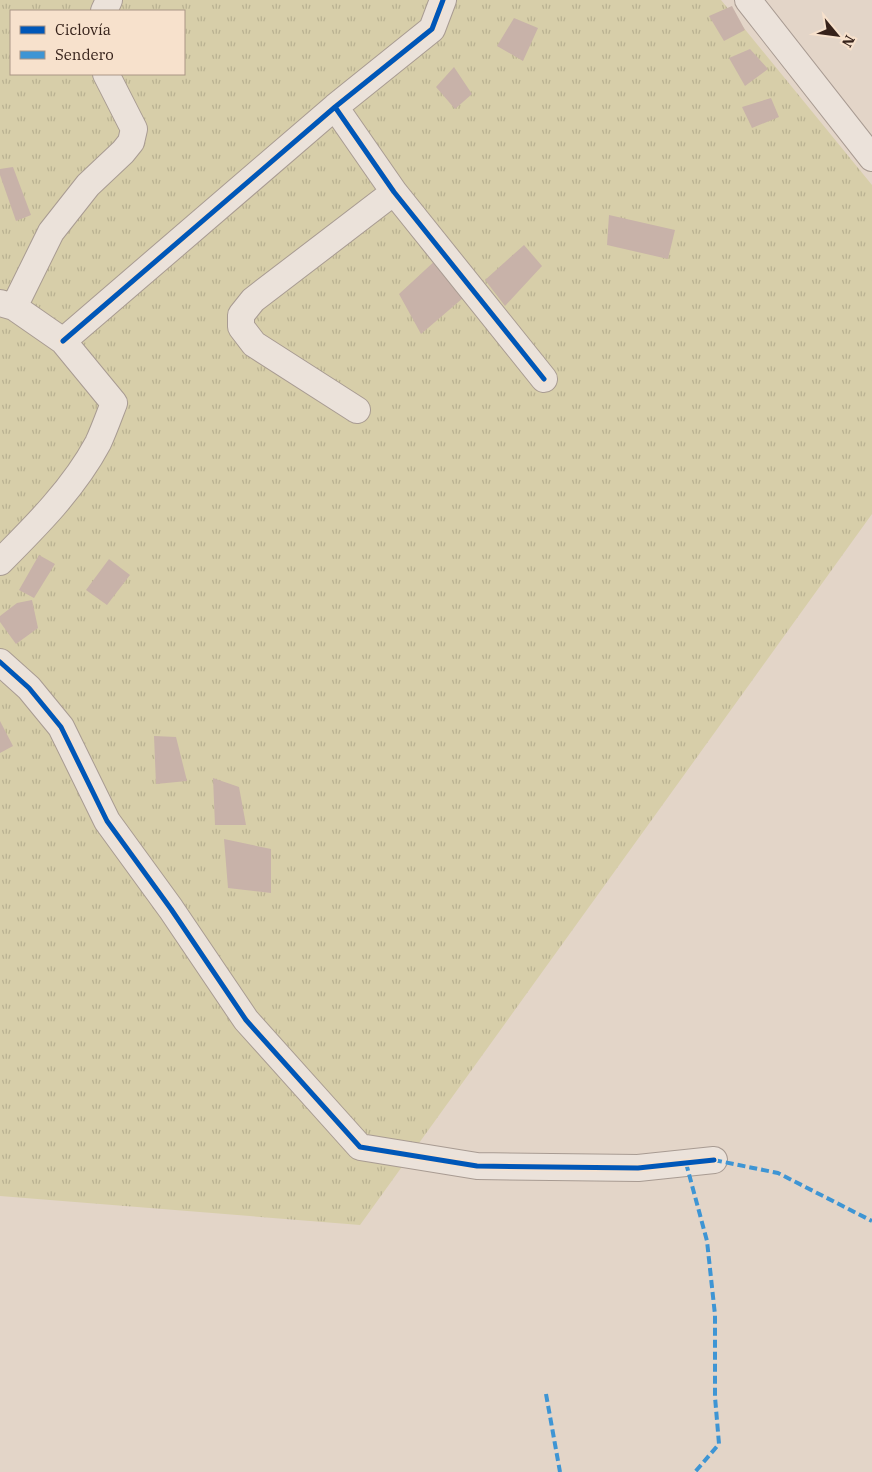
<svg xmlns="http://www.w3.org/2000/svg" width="872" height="1472" font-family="'IBM Plex Serif',serif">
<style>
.grass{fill:url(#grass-tufts);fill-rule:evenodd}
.building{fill:#c8b2a9}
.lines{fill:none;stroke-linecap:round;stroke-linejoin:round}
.street-casing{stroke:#a89b92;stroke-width:28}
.street{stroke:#ebe2da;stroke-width:26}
.quiet{stroke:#3e95d4;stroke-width:4;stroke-dasharray:8 4;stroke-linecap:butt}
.cycleway-casing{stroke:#f7e1cc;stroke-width:8}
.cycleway{stroke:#0057b8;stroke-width:5}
</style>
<defs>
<pattern id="grass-tufts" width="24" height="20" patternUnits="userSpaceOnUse" patternTransform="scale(1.25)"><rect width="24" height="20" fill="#d7cea9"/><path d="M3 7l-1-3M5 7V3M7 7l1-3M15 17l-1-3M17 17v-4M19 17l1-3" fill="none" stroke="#b9b191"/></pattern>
</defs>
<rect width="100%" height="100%" fill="#e3d5c8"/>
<path class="grass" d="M0 0H721L872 185V514L360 1225 0 1196ZM11 11H184V74H11Z"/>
<path class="building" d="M732 6 745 30 724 41 709 16Z
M514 18 538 28 523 61 497 46Z
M750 49 768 69 745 86 729 58Z
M454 67 472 94 455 109 436 87Z
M771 98 779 117 752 128 742 107Z
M13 167 31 215 16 221 0 175V169Z
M609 215 675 230 668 259 607 245Z
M524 245 542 266 505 306 485 280Z
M438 258 463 298 421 334 399 294Z
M39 555 55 564 34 598 19 590Z
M109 559 130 575 107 605 86 590Z
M32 600 38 628 16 644 0 622V616L17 603Z
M0 721 13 746 0 753Z
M154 736 176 737 187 781 156 784Z
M213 778 239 787 246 825H215Z
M224 839 271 849V893L228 888Z"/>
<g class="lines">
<defs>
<path id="street" d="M748 0 872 158
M104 11 109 0
M335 107 394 192 544 379
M0 303 14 307 63 341 114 403C109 416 104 430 98 443 74 488 36 526 0 562
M14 307 51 232 88 185 123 152 131 142 134 129 106 74
M63 341 335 107 432 29 443 0
M357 410 254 344 241 327V315L253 300 394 192
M0 662 29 688 61 727 107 821 171 909 246 1020 360 1147 477 1166 638 1168 714 1160"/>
</defs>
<use href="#street" class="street-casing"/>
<use href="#street" class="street"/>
<path class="quiet" d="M714 1160 778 1173 872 1221
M686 1163 707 1241 715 1315V1397L719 1444 695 1472
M546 1394 560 1472"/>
<defs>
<path id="cycleway" d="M335 107 394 192 544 379
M63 341 335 107 432 29 443 0
M0 662 29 688 61 727 107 821 171 909 246 1020 360 1147 477 1166 638 1168 714 1160"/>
</defs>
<use href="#cycleway" class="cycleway-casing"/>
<use href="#cycleway" class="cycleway"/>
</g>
<rect x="10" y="10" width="175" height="65" fill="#f7e1cc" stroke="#aa9585"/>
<rect x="20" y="26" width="25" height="8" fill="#0057b8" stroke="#aa9585"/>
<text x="55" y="35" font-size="15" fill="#36221a">Ciclovía</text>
<rect x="20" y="51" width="25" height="8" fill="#3e95d4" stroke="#aa9585"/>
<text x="55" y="60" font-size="15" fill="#36221a">Sendero</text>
<g transform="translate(837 35) rotate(119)" stroke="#f7e1cc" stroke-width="4" paint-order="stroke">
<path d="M0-4L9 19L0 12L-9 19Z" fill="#36221a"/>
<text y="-8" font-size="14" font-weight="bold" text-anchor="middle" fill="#36221a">N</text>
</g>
</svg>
